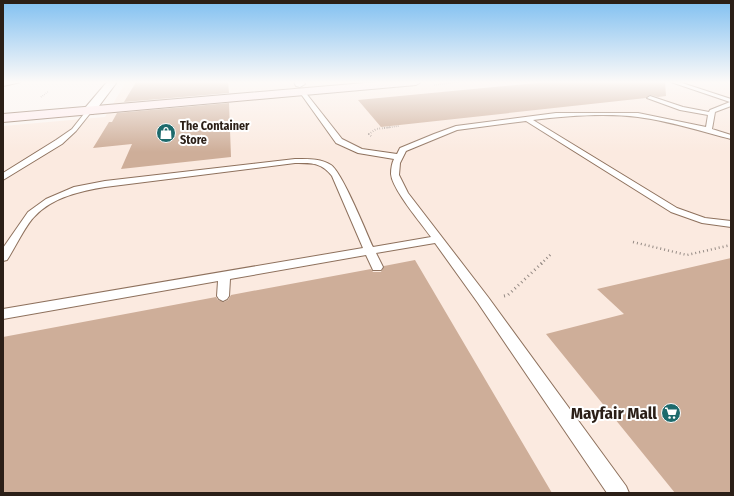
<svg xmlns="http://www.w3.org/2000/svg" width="734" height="496" font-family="'Fira Sans Condensed',sans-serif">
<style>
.built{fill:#fbeae0}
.building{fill:#ceae99}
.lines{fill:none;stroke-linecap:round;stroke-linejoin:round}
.lane-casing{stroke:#8e715d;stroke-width:2}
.street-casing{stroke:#8e715d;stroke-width:2}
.secondary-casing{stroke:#8e715d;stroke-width:2}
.path-far3{stroke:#958b85;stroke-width:1.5;stroke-dasharray:0.5 1.5;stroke-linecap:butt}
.path-far2{stroke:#958b85;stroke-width:2;stroke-dasharray:0.5 2;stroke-linecap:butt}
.path-far1{stroke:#958b85;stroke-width:2.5;stroke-dasharray:1 3;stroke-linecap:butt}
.path{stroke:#958b85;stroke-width:3;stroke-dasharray:1 3.5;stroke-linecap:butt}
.lane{fill:#fff;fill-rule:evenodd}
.street{fill:#fff;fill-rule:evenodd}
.secondary{fill:#ffecee;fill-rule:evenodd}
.labels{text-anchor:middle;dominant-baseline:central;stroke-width:4;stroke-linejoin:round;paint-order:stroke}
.far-poi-label{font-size:12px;font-weight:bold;fill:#2b1f17;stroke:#fff;text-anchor:start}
.near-poi-label{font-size:17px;font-weight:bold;fill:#2b1f17;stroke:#fff;text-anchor:end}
</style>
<rect width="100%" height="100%" fill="#fbf4f0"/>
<path class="built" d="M126 82H731V493H3V126L105 117Z"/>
<path class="building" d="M136 82H228L229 93 124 102Z
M548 82H665L666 96 658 97 650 95 646 98 381 127 358 100Z
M229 103 231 157 121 169 132 144 93 148 109 122H112L117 113Z
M731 258V493H675L546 334 624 314 597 289Z
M415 260 552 493H3V337L216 297 218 300 224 302 228 300 231 295 371 269 373 272H381L384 266Z"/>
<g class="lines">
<defs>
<path id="lane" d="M3 82H21L3 86Z
M671 82H679L731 99V106L715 112 712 129 731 135V139C700 131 669 121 638 117 607 113 564 116 533 120L677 208 705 218 731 221V227L702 223 671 212 526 121 457 130 406 151 400 163 399 175 408 193 488 297 626 486 629 493H607L478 303 435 243 376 253 383 267 381 270H373L366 255 230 279 229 296 227 299 223 301 219 299 217 296 218 281 3 319V309L363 248 332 176C321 162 311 163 295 163L105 187C81 191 53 197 35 216 26 224 15 248 7 260L3 261V248L28 212 46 199 74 187 105 181 295 159C308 159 320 158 331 165 342 172 366 232 373 247L431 237C421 223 392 189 391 174 391 168 392 163 394 159L358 153 336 143 301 94V92H305L342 139 362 149 397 154 400 148 434 134 456 126 556 113H638L706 127 708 115 680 110 647 98 650 96 683 107 709 112 710 110 730 102Z
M87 110 92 111 76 131 62 144 3 180V173L56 140 72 129Z"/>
<path id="street" d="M107 82H117L93 114H85L83 111 85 108Z
M294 82H304L305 84 300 87 296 86Z"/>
<path id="secondary" d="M376 82H421L416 85 3 122V114Z"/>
</defs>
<use href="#lane" class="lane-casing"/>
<use href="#street" class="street-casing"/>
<use href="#secondary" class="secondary-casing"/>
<path class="path-far3" d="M434 85 459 82
M41 97 49 91
M384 128 399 126"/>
<path class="path-far2" d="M371 136 369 134 376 129 392 127"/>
<path class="path-far1" d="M633 242 687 255 731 245
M541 264 551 254"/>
<path class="path" d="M504 296 508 295 542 263"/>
<use href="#lane" class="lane"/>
<use href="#street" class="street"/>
<use href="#secondary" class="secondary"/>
</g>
<linearGradient id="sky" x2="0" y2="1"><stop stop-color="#81c0f1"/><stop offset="0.54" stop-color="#fdfaf8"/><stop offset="1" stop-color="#fdfaf8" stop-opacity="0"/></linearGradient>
<rect width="734" height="152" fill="url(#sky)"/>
<defs>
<symbol id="shop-disc" viewBox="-11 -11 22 22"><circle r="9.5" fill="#1d6a6c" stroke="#fff"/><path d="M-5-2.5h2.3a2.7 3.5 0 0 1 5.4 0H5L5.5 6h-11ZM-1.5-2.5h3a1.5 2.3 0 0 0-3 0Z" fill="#fff"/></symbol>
<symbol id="supermarket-disc" viewBox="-11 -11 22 22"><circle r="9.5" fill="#1d6a6c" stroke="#fff"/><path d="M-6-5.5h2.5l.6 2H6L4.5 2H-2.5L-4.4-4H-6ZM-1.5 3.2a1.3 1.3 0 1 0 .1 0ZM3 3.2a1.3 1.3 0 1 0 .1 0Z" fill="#fff"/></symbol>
</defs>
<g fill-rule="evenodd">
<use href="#shop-disc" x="155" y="122" width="22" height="22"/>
<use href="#supermarket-disc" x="660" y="402" width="22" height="22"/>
</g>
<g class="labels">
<g class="far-poi-label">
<text x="180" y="126">The Container<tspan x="180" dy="14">Store</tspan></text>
</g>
<g class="near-poi-label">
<text x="657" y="413">Mayfair Mall</text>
</g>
</g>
<rect width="734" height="496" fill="none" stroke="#2b1f17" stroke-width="8"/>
</svg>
